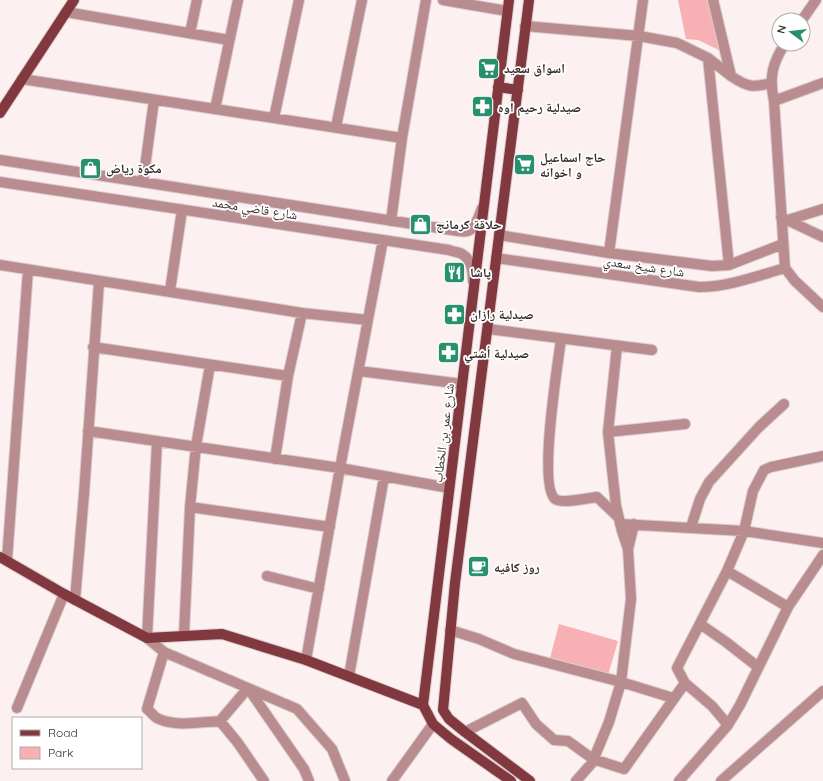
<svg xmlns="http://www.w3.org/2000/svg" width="823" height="781" font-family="Quicksand,'Noto Naskh Arabic',sans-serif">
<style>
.green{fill:#f7b1b4}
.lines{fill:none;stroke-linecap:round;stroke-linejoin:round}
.minor-casing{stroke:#d9cdcd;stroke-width:12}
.major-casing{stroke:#d9cdcd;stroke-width:12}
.minor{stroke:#b98d8f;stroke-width:10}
.major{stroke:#81383f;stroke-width:10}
.labels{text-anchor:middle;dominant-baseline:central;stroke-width:3.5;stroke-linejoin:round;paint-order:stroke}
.poi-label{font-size:13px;font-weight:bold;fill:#382d2d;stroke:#fff;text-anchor:start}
.street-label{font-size:13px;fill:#382d2d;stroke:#fff}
</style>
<rect width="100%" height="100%" fill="#fcf0f0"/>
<path class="green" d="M678 0H708L721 51 698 40 686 39Z
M559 624 618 641 608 675 550 658Z"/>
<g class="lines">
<defs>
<path id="minor" d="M443 0 507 11
M713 0 731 76C747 87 753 88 771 83
M66 12 229 40
M802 20 816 0
M525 26 639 36 677 43 708 58 731 76
M190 33 197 0
M785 44C772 63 769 78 774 101L785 268 795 281 823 307
M708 58 729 265
M22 79 402 138
M774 101 823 83
M215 109 238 0
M274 118 299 0
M336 127 362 0
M0 160 458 231C461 231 465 232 468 231 476 228 479 216 482 208
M0 182 449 250C453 252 459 252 462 254 471 259 473 272 473 281
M143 182 154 100
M230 217 233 196
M781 217 823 237
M788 220 823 209
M391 221 402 138 426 0
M499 235 609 253 712 266 729 265 783 244
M609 253 643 0
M496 258 699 287C728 287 757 276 785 268
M0 265 302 313 368 320
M170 291 182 210
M488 329 652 350
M561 339C558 363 538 485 555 499 561 504 589 498 597 497L618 517
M93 347 288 376
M359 371 462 384
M88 431 340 468 449 488
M608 432 685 424
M157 442 147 638 164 652 248 688 304 769 309 781
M275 459 288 376 302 313
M190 507 330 527
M620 524 744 531 823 543
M691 527 700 499 709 482 759 427 784 404
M628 549 634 524
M7 560 28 270
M727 571 788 607
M267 576 319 589
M75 600 84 494 99 282
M700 624 726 642 758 667
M450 630 479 639 514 654 621 682 673 698
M184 635 190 507 196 446 210 365
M164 652 147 709C151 712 155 718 159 719 177 727 201 722 220 721L248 688 297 709 332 749 345 781
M306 660 340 468 383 240
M349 676 384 477
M17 708 64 594
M220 721 238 743 264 781
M728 725 712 706 685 683 677 668 727 571 744 531 753 491 764 470 771 467 823 456
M465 732 522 703 536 724 554 740 568 741 593 759 624 769 685 683
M392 781 433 724
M576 781 592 763 609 722 621 682 631 599 628 549 622 531 616 506 608 432 617 346
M679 781 728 725 740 705 788 607 823 555
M721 781 823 691"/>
<path id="major" d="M509 0 423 705 433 724 451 739 511 781
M529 0 455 583 443 710 449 719 465 732 530 781
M498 87 518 90
M0 113 74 0
M0 557 64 594 147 638 222 634 306 660 423 705"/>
</defs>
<use href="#minor" class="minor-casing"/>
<use href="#major" class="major-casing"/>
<use href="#minor" class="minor"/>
<use href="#major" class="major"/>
</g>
<defs>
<symbol id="supermarket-square" viewBox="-11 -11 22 22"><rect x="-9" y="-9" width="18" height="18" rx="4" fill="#28906d" stroke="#fff"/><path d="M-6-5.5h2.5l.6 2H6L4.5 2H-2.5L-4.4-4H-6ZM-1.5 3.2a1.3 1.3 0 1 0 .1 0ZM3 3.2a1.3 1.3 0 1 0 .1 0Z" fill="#fff"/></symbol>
<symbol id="pharmacy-square" viewBox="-11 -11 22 22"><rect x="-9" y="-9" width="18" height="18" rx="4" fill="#28906d" stroke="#fff"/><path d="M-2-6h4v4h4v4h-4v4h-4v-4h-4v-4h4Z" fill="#fff"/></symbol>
<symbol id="shop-square" viewBox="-11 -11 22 22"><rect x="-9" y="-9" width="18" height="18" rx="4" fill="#28906d" stroke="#fff"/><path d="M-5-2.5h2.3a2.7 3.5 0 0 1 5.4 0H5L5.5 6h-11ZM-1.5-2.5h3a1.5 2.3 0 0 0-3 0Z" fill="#fff"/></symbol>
<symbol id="restaurant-square" viewBox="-11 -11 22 22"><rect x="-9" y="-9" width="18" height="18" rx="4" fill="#28906d" stroke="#fff"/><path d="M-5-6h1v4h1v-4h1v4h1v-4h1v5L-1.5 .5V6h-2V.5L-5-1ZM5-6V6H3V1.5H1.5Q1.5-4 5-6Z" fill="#fff"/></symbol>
<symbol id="cafe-square" viewBox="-11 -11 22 22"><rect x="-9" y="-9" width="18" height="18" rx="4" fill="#28906d" stroke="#fff"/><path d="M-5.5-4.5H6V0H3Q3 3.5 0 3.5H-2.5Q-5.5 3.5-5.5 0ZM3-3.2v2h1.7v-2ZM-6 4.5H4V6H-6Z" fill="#fff"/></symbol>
</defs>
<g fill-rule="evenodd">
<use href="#supermarket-square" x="476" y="56" width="25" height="25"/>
<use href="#pharmacy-square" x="470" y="94" width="25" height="25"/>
<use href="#supermarket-square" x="512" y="152" width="25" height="25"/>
<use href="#shop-square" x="78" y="156" width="25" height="25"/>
<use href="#shop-square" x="408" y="212" width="25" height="25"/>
<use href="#restaurant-square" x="442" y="260" width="25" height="25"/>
<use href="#pharmacy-square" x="442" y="302" width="25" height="25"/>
<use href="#pharmacy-square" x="436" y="340" width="25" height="25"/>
<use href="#cafe-square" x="466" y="554" width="25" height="25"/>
</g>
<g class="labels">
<g class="poi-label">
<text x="504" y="68">اسواق سعيد</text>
<text x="498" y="107">صيدلية رحيم اوه</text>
<text x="540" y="157">حاج اسماعيل<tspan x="540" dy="15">و اخوانه</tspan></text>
<text x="106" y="168">مكوة رياض</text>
<text x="436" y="224">حلاقة كرمانج</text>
<text x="470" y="272">پاشا</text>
<text x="470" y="314">صيدلية رازان</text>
<text x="464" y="353">صيدلية أشتي</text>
<text x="494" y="567">روز كافيه</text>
</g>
<g class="street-label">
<text transform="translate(255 208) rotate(9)">شارع قاضي محمد</text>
<text transform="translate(644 266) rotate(8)">شارع شيخ سعدي</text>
<text transform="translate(443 433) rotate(-83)">شارع عمر بن الخطاب</text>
</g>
</g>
<rect x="12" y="717" width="130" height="52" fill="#ffffff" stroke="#afabab"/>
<rect x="20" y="730" width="20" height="6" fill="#81383f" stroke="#afabab"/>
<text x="48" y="737" font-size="12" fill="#382d2d">Road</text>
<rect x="20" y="747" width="20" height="12" fill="#f7b1b4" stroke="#afabab"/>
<text x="48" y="757" font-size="12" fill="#382d2d">Park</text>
<g transform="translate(791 32) rotate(285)"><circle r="19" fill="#ffffff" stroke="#afabab"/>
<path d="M0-3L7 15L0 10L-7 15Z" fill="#28906d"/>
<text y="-6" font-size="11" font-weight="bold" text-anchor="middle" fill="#382d2d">N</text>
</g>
</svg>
